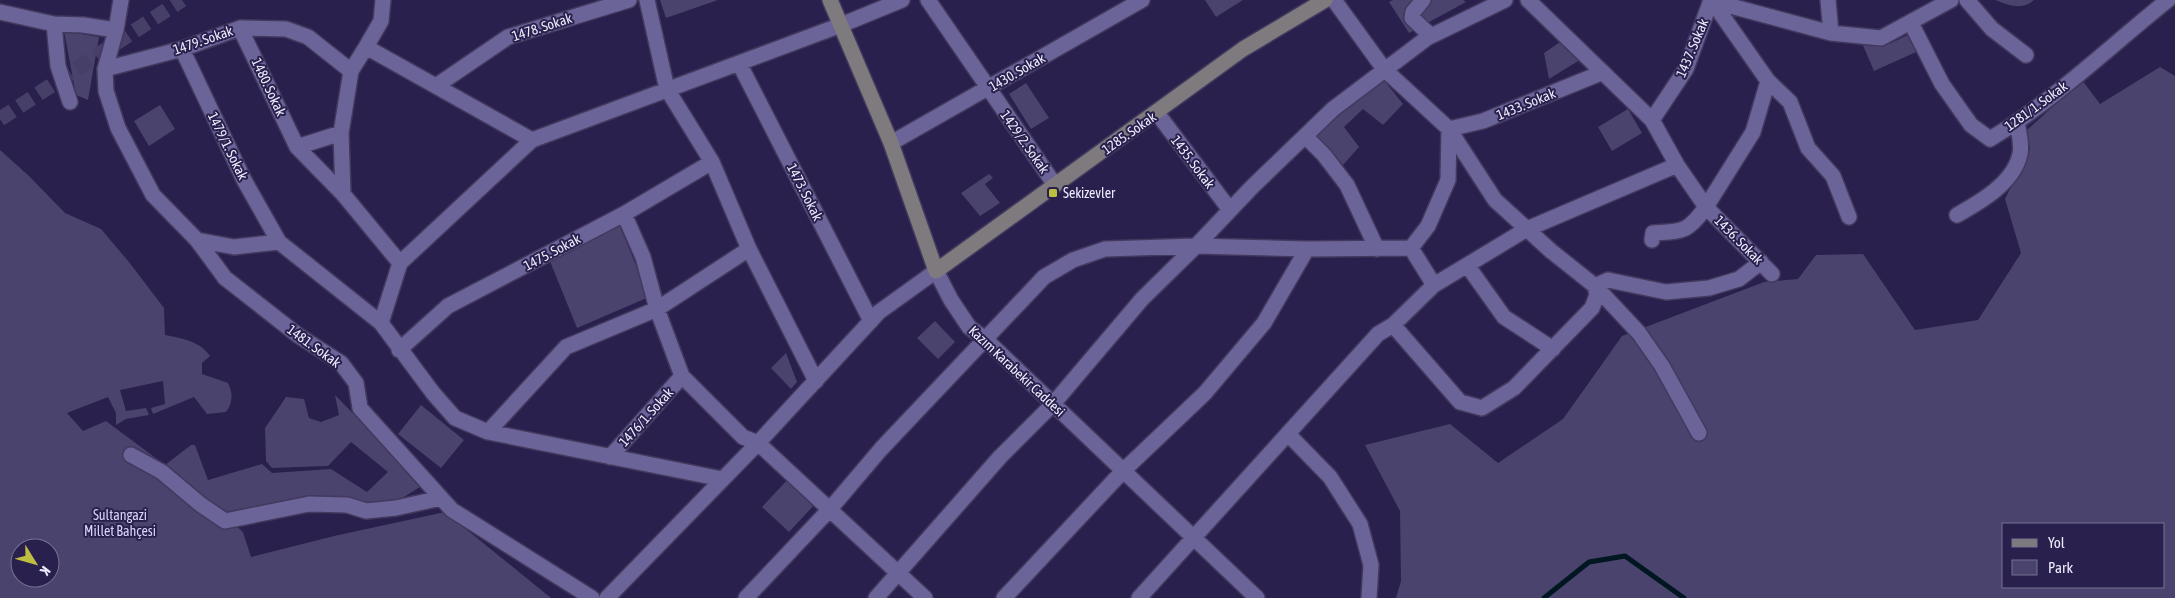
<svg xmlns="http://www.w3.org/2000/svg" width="2175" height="598" font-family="'Asap Condensed',sans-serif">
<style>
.green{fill:#49436d;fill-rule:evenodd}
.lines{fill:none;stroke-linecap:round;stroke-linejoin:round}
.stream{stroke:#001621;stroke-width:5}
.highway-tunnel{stroke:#463f67;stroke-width:15;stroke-dasharray:15 8;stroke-linecap:butt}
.street-casing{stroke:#43395e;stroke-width:18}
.secondary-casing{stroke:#43395e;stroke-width:18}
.street{stroke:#6b6498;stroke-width:15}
.secondary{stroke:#7f7a7d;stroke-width:15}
.poi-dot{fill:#bebe42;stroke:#29204d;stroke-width:2}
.labels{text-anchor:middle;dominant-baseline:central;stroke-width:4;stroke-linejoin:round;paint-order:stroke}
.street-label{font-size:14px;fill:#edecfd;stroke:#29204d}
.poi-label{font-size:14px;fill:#edecfd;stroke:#29204d;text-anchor:start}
.park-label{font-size:14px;fill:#d7d4f9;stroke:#29204d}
</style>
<rect width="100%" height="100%" fill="#29204d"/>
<path class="green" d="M660 0H718L666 18Z
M1205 0H1243L1216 17Z
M1393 0H1463L1466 2 1409 33 1389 2Z
M1995 0H2034C2022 11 2008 5 1995 0Z
M64 31 99 37 88 100 76 95Z
M1908 35 1916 52 1874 71 1862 43 1889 44Z
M1563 40 1583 58 1549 79 1544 53Z
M2160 67 2175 76V598H1396L1401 581 1400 511 1365 445 1450 424 1498 463 1563 419 1622 336 1764 282 1798 279 1816 255 1863 254 1915 330 1978 320 2021 253 2005 199 2030 149 2027 130 2082 80 2100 104ZM2004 524H2164V587H2004Z
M1380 75 1403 104 1383 125 1363 109 1344 127 1359 147 1343 165 1314 136Z
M1026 83 1049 118 1031 129 1009 94Z
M160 105 175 129 149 146 134 121Z
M1628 109 1642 133 1612 151 1598 127Z
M0 150 29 176 65 213 101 229 129 262 164 308 165 335C181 338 200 341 210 356L202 363V374L228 383C233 393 233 403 226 412L207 414 194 397 153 414 151 408 165 404 163 381 120 390 126 411 146 408 149 415 126 419 116 425V413L108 397 67 413 83 431 106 421 165 465 191 445H195L208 480 262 464 272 473 331 469 367 492 388 472 351 442 328 466 272 468 266 461 265 428 286 397 304 399 309 418 321 422 339 415 335 395 423 485 396 502 367 508 302 498 232 512 220 511 243 532 251 557 334 536 445 512 551 598H0ZM20 548H50V578H20Z
M989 174 993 178 985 184 1000 203 980 216 961 193Z
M619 224 649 297 577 328 547 254Z
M935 321 955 342 938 359 917 338Z
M786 353 797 382 791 389 771 368Z
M421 405 464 440 441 468 398 434Z
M789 478 816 503 789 532 762 507Z"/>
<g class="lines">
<path class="stream" d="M1544 598 1589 562 1625 556 1684 598"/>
<path class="highway-tunnel" d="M0 119 182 0"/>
<defs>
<path id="street" d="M121 0 116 30 105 69 106 91 118 128 153 195 197 240 234 247 279 242 381 323 433 393 455 418 488 432 722 479
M647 0 667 89 712 162 749 249 816 381
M928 0 1055 185
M1423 0 1413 12 1412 18 1431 36
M1967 0 1992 29 2026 55
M1712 1 1831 33 1828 0
M0 12 54 24 83 25 116 30
M1911 23 1942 84 1971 125 1990 139C2055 100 2109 47 2168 0
M54 24 58 66 70 102
M240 28 297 147 341 133
M1831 33 1881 38 1951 0
M366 47 381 21 383 0
M182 49 244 180 279 242
M739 63 871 321
M105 69 182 49 240 28 286 29 308 37 351 71
M1768 81 1790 102 1808 148 1833 176 1849 217
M436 86 508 37 629 0
M1157 113 1230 210
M1652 120 1686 69 1711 0
M1305 136 1324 155 1347 185 1377 249
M891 143 1142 0
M297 147 343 194
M1677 165 1706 207 1753 132 1768 81 1712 1
M624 214 643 257 657 309 682 376 743 437 758 443 925 598
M1957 215C1980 202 2014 183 2020 154 2022 145 2019 132 2017 123
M197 240 225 278 299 336 341 363 356 383 360 408 452 510 592 598
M1652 240 1653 233C1683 231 1687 233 1706 207L1772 274
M1411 248 1434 285
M400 263 343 194 341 133 351 71 366 47 532 140
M1467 265 1504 317 1553 349
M381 323 400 263 532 140 841 25 902 0
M1393 325 1434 285 1527 229 1677 165 1652 120 1528 0
M399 350 448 306 624 214 712 162
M488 432 566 347 657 309 749 249
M1699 433 1662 366 1639 333 1595 286 1608 280 1666 292 1709 288 1739 279 1761 262
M1288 434 1330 477 1360 524 1371 565 1369 598
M131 455 162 472 200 504 225 521 309 504 347 505 366 511 396 508 441 498
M610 457 682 376
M607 598 758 443 879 312 936 271 951 300 969 327 985 339 1257 598
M746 598 830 509 881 449 1044 277 1073 260 1105 249 1196 246 1252 187 1333 109 1427 38 1505 0
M876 598 1000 457 1053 404 1142 299 1196 246 1307 249
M1004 598 1123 471 1205 393 1264 323 1307 249 1411 248 1428 226 1448 180 1449 129 1483 121 1601 73
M1139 598 1378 334 1393 325 1460 402 1482 408 1514 388 1592 308 1597 295 1595 286 1551 251 1495 200 1449 129 1384 69 1334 0"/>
<path id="secondary" d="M830 0 891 143 936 271 1243 49 1325 0"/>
</defs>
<use href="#street" class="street-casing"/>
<use href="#secondary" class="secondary-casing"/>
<use href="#street" class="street"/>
<use href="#secondary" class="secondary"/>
</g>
<rect class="poi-dot" x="1048" y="188" width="10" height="10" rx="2.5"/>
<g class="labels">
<g class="street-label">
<text transform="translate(542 27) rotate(-18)">1478. Sokak</text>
<text transform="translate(203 40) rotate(-19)">1479. Sokak</text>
<text transform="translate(1692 48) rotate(-67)">1437. Sokak</text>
<text transform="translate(1017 72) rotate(-30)">1430. Sokak</text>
<text transform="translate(269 87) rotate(65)">1480. Sokak</text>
<text transform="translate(1526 104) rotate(-22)">1433. Sokak</text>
<text transform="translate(2036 106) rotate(-36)">1281/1. Sokak</text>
<text transform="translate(1129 133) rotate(-35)">1285. Sokak</text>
<text transform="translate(1025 142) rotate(55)">1429/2. Sokak</text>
<text transform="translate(228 146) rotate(64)">1479/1. Sokak</text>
<text transform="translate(1193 162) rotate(53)">1435. Sokak</text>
<text transform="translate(805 192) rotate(63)">1473. Sokak</text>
<text transform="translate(1739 240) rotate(45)">1436. Sokak</text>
<text transform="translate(552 252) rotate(-28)">1475. Sokak</text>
<text transform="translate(314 346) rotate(36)">1481. Sokak</text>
<text transform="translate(1017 371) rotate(43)">Kazım Karabekir Caddesi</text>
<text transform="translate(646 417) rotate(-48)">1476/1. Sokak</text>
</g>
<g class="poi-label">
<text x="1063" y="193">Sekizevler</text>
</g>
<g class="park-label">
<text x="120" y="515">Sultangazi<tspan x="120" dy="16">Millet Bahçesi</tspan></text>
</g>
</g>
<rect x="2002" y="523" width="162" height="65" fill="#29204d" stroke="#777293"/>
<rect x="2012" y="539" width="25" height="8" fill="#7f7a7d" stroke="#777293"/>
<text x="2048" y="548" font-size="15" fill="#edecfd">Yol</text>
<rect x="2012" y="560" width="25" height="15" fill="#49436d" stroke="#777293"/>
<text x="2048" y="573" font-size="15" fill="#edecfd">Park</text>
<g transform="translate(35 563) rotate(127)"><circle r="24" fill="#29204d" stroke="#777293"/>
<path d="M0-4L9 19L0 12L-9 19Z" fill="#bebe42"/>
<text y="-8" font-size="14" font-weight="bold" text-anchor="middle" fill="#edecfd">K</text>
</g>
</svg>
